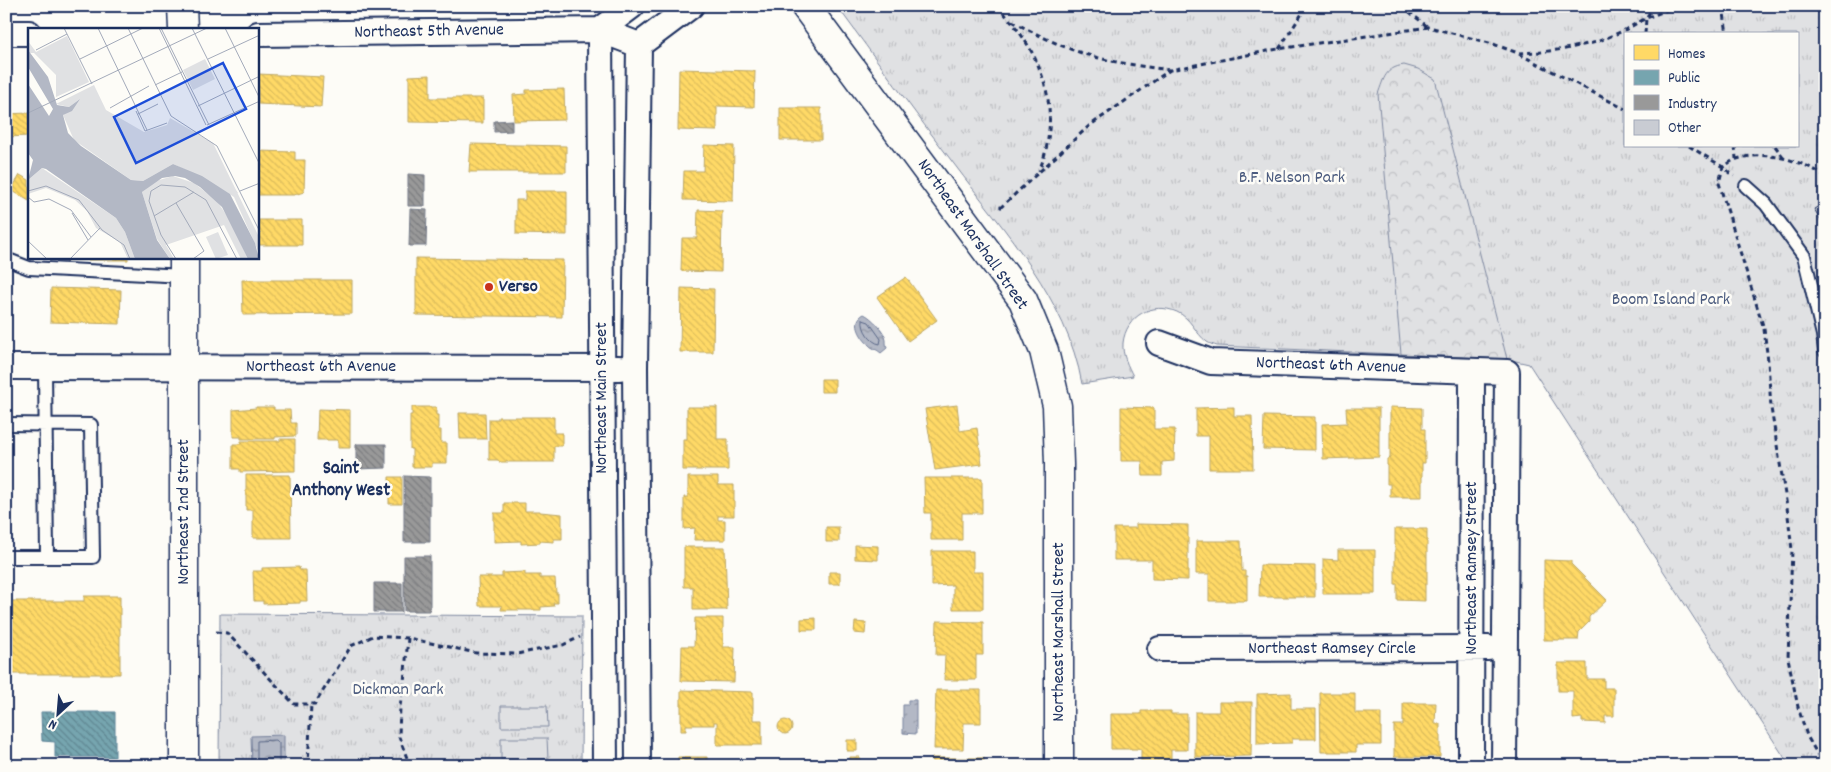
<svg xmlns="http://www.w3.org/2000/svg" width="1831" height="772" font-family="Dekko,sans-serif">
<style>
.grass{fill:url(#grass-tufts);stroke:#7e88a0;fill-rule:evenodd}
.forest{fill:url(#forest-crowns);stroke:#7e88a0}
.garden{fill:#e0e1e3;stroke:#7e88a0}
.water{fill:url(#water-ripples);stroke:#76819c}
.homes{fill:url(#homes-back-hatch);stroke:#bba664}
.public{fill:url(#public-back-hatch);stroke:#5b8297}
.industry{fill:url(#industry-back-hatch);stroke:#737987}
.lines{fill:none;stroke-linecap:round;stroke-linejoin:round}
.shore{stroke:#586687;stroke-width:1}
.building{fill:url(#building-back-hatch);stroke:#1b2f5e}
.service-casing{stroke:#1b2f5e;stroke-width:16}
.minor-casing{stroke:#1b2f5e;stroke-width:28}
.tertiary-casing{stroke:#1b2f5e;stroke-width:31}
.path{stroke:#1b2f5e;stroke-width:3;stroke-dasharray:5 4;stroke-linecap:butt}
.service{stroke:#fdfcf7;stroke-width:12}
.minor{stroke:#fdfcf7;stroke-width:24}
.tertiary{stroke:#fdfcf7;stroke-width:28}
.poi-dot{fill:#c8321e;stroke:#fdfcf7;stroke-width:2}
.labels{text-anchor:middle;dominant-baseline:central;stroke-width:5;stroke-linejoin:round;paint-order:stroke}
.street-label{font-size:18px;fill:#1b2f5e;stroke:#fdfcf7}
.park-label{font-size:18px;fill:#4c5c7f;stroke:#fdfcf7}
.poi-label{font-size:18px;font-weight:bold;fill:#1b2f5e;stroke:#fdfcf7;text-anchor:start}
.neighbourhood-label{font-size:19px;font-weight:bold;fill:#1b2f5e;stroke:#fdfcf7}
.inset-road{fill:none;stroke:#a3aaba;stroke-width:1}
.view{fill:#1d4ed8;fill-opacity:0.15;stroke:#1d4ed8;stroke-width:2.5}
.inset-edge{fill:none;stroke:#1b2f5e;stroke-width:2.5}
</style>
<defs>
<pattern id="grass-tufts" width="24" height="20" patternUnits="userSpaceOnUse" patternTransform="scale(1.25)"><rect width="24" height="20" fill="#e0e1e3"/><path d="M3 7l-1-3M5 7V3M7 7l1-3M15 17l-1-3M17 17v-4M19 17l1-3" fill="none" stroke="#c0c1c5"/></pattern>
<pattern id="forest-crowns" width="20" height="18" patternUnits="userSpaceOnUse" patternTransform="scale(1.25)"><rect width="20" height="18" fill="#e0e1e3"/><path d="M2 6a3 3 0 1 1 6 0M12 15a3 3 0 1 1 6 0" fill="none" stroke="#c0c1c5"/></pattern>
<pattern id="water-ripples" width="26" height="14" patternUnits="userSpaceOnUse" patternTransform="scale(1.25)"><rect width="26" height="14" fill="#b3b8c5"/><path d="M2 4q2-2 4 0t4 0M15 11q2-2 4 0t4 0" fill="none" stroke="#9196a3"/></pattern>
<pattern id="homes-back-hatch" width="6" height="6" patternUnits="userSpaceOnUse" patternTransform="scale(1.25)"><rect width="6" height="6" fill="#ffd966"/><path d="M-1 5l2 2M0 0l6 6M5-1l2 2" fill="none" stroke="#dabb5b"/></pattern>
<pattern id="public-back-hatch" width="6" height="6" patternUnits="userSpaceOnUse" patternTransform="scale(1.25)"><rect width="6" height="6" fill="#76a5af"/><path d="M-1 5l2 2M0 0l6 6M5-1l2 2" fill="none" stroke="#608792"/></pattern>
<pattern id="industry-back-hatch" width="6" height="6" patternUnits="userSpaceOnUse" patternTransform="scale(1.25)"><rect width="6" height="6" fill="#999"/><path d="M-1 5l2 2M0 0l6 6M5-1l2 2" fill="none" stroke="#7c7d80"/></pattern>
<pattern id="building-back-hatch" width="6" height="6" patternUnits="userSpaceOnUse" patternTransform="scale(1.25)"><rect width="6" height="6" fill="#c9ccd3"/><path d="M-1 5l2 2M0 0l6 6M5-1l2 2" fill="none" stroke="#acb0b8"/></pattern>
</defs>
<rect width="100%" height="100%" fill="#fdfcf7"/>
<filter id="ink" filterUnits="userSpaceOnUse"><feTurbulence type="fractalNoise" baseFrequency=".02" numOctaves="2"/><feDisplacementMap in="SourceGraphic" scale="10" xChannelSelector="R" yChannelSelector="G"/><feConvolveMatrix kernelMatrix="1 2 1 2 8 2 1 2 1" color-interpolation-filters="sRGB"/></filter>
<g filter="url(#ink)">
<path class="grass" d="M837 6H1825V766H1790L1529 364 1507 359 1217 346C1214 345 1210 344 1207 342 1195 333 1191 318 1177 312 1152 301 1126 316 1123 343 1122 355 1128 366 1133 376L1082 384C1067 299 1005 232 954 164 914 112 876 59 837 6ZM1625 34H1797V146H1625Z
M220 614 582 616 581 766H219Z"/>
<path class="forest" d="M1404 65 1418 69 1435 79 1507 359 1401 354 1378 94C1384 78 1385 68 1404 65Z"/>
<path class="garden" d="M501 706H547L548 727H501Z
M501 738H547L548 759H501Z"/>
<path class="water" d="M864 314C871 317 885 331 886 340 886 343 886 345 887 348L881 353C877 349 872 349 868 344 860 336 851 321 864 314Z
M908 700H916V734L903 733V705H908Z
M284 735V766H252L251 736Z"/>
<path class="homes" d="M679 69 755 71 754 107 717 106V131L678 130Z
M258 74 323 77 321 107 258 104Z
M430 75V98H483V123L409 122V76Z
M564 89 565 120 514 121 513 95 526 94V90Z
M780 108H821V140H780Z
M29 113V136L6 137V114Z
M471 144 566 146V172H469Z
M704 145 734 146 733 201 683 200 684 171H703Z
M258 151 295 152V160H305L304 192 294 195H258Z
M20 175 29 180V201L11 190Z
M525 191H567V235L516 234V200H525Z
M698 210 722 211 721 272 681 271 682 238H697Z
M258 220H302V245H258Z
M60 258H128V260H60Z
M416 258 563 260 562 317 416 315Z
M906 277 937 320 908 341 877 297Z
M242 280H352V314L243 315Z
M51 288 121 290 120 324 50 322Z
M681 288 714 289 713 352H680Z
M821 379H835V392H821Z
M957 405 960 431 977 428 982 464 935 470 925 409Z
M256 407H274V410H290L291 423H296V436L275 437V439H241V437H233V410L256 408Z
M412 407H436V415H438V430H441V443H447V463H432V467H412V449H410V415H412Z
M687 407H717V439H728V470H683V439H687Z
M1121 407 1154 408V429H1175L1174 461 1162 462V476H1143L1142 461H1121Z
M1234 407V416H1252L1253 469H1209V436H1196V408Z
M1390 407 1422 408V429H1425V463H1422V497H1390V484H1387V459L1390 458Z
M1346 408H1379V457L1323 459 1322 424 1347 423Z
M318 409 350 410V448H338V440H317Z
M459 413H485L486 439H460Z
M1264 416 1315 417V450L1263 449Z
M498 417H554V433H562V446H554V462H499L498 460H489V419H498Z
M280 439H295V471L240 472V469H233V444H241V441H280Z
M246 475H290L291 538H253V510H246Z
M389 477H402V504H389Z
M688 477H718V485H734V516H718V520H725V540H694L695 528 684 529V497H688Z
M924 478H982V513H962V540H931V513H925Z
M504 503H525V511H540V512L562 514V539H554V542L540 541V543L521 544V541L494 542V513H504Z
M1136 524 1188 525V580L1152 579V560H1114V528H1136Z
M826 527H839V542H826Z
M1395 529H1427V584H1425V601L1397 600V584H1395Z
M1196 541H1241L1242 571H1245V576H1247V601H1209V574H1196Z
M855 545 878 546V560L855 559Z
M684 547H725L727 610H693V587H684Z
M1338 550H1375V594H1323V559L1338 560Z
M932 551H973V572H983V609H953V585L932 586Z
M1544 560 1571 561V564L1607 600 1589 617V622L1579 632 1578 640H1544Z
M1260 565 1315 566V597H1259Z
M299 567 300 570H306L307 601H300V603L263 604V601H254L253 571H262V568Z
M525 572V575H540V578H555L556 593H558V603H553L554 606 541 607V610H501L502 606H479L478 577H502V573Z
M829 572H840V584H829Z
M84 596H120V674H6V601H84Z
M695 618H723V647H735L734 682 681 681 682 646H694Z
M816 618V630H801V619Z
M937 621 983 622V655H976V680H944L945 655H936Z
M855 622 866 623 865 634 854 633Z
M1558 663H1587V679H1604V688H1614V716H1605V723L1582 722V718L1573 719V691H1558Z
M681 690 753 692V720H762V745H717V722H714V725H686V731H681Z
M936 690H981V723H964L963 749H934Z
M1291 693V709H1316V739H1292V743L1257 744V694Z
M1320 693H1355V713H1381V745H1356V752H1321Z
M1219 702H1252L1251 756 1195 757V712H1219Z
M1403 703H1436L1435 724H1440V757H1394V725H1403Z
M1141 711H1171V714H1187V750H1171V764H1141V749H1111V714H1141Z
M778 727a7 7 0 1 1 14 0a7 7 0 1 1-14 0Z
M847 740H857V751H847Z
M678 757H707V766H678Z
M850 757H860V766H850Z
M932 758H984V766H932Z"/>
<path class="public" d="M41 712H115V757H55V742L42 741Z"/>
<path class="industry" d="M512 120V131L494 132V121Z
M408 174 425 175V206H408Z
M410 209 427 210 426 246H409Z
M356 444H386V468L356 469Z
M404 476 430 477V542H404Z
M404 556H430V611H404Z
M374 583H402V612H374Z"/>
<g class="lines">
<path class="shore" d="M863 320 869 322 881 339 880 344C871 343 861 329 863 320Z
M257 766V741L276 740 279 743V766"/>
</g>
<path class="building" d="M1824 203 1825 221 1822 222 1814 209Z"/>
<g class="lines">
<defs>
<path id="service" d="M1746 186 1766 204 1804 256 1823 335 1825 351
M11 261 29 268 184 276
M6 424 91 425 93 557H47
M6 557H47L45 367"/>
<path id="minor" d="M600 30 605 766
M600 30 632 6
M6 33H29
M258 34 600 30 639 45
M639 45 691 6
M1159 343 1211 362 1507 372 1504 766
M6 367 619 368
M1160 649 1488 648
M638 766 635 368 639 45
M1471 766 1472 371"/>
<path id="tertiary" d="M182 6 183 29
M805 6 1023 300 1044 351 1057 406 1059 464V766
M184 258V766"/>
</defs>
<use href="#service" class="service-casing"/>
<use href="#minor" class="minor-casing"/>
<use href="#tertiary" class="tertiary-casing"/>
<path class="path" d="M997 6C1042 51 1064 110 1039 171
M1402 6 1428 27
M1723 6 1727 34
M1012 21C1034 33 1055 44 1079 52 1107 62 1140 66 1170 70
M1645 34 1646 18 1654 6
M1279 49 1307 6
M1519 54 1625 109
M1689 146 1723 167 1734 176
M1735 146 1736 159
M1775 146 1784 158
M1000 208 1089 126 1170 70 1278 49 1429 27 1493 44 1518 53 1541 52 1565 49 1597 42 1623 31 1646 18 1678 6
M216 632 227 633 294 704H315L351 646 373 636 408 638 476 653 517 654 563 645 580 637
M408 638 404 682 400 706 399 737 410 766
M308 766 311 704
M1824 766 1807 736 1798 707 1788 658 1792 550 1787 507 1771 408 1768 361 1764 329 1719 183 1723 167C1727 165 1732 160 1737 159 1766 150 1801 160 1825 176"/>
<use href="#service" class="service"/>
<use href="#minor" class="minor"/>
<use href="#tertiary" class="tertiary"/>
</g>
</g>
<circle class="poi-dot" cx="489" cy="287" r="5"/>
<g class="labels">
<g class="street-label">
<text transform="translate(429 32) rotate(-1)">Northeast 5th Avenue</text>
<text transform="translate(972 235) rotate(55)">Northeast Marshall Street</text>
<text transform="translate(1331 366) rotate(2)">Northeast 6th Avenue</text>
<text x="321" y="367">Northeast 6th Avenue</text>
<text transform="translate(602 398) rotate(-90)">Northeast Main Street</text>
<text transform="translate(184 512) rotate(-90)">Northeast 2nd Street</text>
<text transform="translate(1472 568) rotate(-90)">Northeast Ramsey Street</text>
<text transform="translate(1059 632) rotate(-90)">Northeast Marshall Street</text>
<text x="1332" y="649">Northeast Ramsey Circle</text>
</g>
<g class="park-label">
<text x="1292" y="178">B.F. Nelson Park</text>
<text x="1671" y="300">Boom Island Park</text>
<text x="398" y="690">Dickman Park</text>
</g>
<g class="poi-label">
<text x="499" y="287">Verso</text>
</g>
<g class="neighbourhood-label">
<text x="341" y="469">Saint<tspan x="341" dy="22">Anthony West</tspan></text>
</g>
</g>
<g transform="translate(28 28)">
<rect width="231" height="231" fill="#fdfcf7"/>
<path d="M39 8 61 54 28 69V47L6 25H1L0 13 8 24ZM177 31 187 51 165 62 155 42ZM66 57 78 82 116 104 139 97 142 90 185 115 230 207 231 225 206 169 180 152 145 136 115 153 103 152 46 112 35 87 52 71 41 79 28 76ZM14 140 88 190 97 204 107 231H100L92 214 68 200 59 183 47 172 18 160 0 166V152ZM145 148 166 155 189 173 203 194 220 231H213L196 197 138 217 146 231H142L129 211 114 164 128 153Z" fill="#e0e1e3"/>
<path d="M142 125 158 133 190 136 210 165 205 167 146 135 138 127Z" fill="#e0e1e3"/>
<path d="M190 204 200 227 188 231 178 209Z" fill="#e0e1e3"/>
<path d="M0 22 20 49 29 77 41 79 52 71 44 83 35 87 40 105 53 118 103 152 115 153 145 136 174 148 202 166 227 215 231 231H220L194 179 172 159 157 150 147 148 134 150 114 164 129 212 142 231H107L97 204 88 190 18 141 14 140 0 152 5 132 0 125V56L21 88 25 81 0 39Z" fill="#b3b8c5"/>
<path class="inset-road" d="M36 0 64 56M70 0 119 102M100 0 143 88 189 118 232 204M131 0 178 97M133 0 181 97M164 0 232 137M197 0 232 71M8 22 39 6M52 31 115 0M180 31 232 7M127 57 154 44M170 78 232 48M82 80 121 58M108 83 117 103 139 95M0 85 179 0M110 86 130 76M179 97 232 73M0 163 18 158 51 172 74 202 96 217 102 231M212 163 232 155M0 169 6 174 21 171 43 182 63 209M148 175 176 223 165 231M44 185 60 212M126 188 166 164M0 213 19 231M42 231 72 200M148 231 133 207 121 173 123 163 133 157 157 159 178 172 209 231"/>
<path class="view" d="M195 35 218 81 108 135 86 89Z"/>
<rect width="231" height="231" class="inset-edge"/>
</g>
<rect width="1831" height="772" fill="none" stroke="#fdfcf7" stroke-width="25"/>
<rect x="12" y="12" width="1806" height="747" fill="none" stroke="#1b2f5e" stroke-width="2" filter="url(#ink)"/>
<rect x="1624" y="32" width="175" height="115" fill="#fdfcf7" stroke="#a3aaba"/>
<rect x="1634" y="45" width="25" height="15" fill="#ffd966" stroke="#a3aaba"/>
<text x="1668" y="58" font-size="15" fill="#1b2f5e">Homes</text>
<rect x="1634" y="70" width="25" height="15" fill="#76a5af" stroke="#a3aaba"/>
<text x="1668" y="82" font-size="15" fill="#1b2f5e">Public</text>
<rect x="1634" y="95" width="25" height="15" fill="#999999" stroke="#a3aaba"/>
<text x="1668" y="108" font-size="15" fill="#1b2f5e">Industry</text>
<rect x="1634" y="120" width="25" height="15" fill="#c9ccd3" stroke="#a3aaba"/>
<text x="1668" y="132" font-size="15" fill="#1b2f5e">Other</text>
<g transform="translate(58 714) rotate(206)" stroke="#fdfcf7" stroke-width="4" paint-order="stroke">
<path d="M0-4L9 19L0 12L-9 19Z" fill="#1b2f5e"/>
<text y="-8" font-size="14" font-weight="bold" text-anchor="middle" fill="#1b2f5e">N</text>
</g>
</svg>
